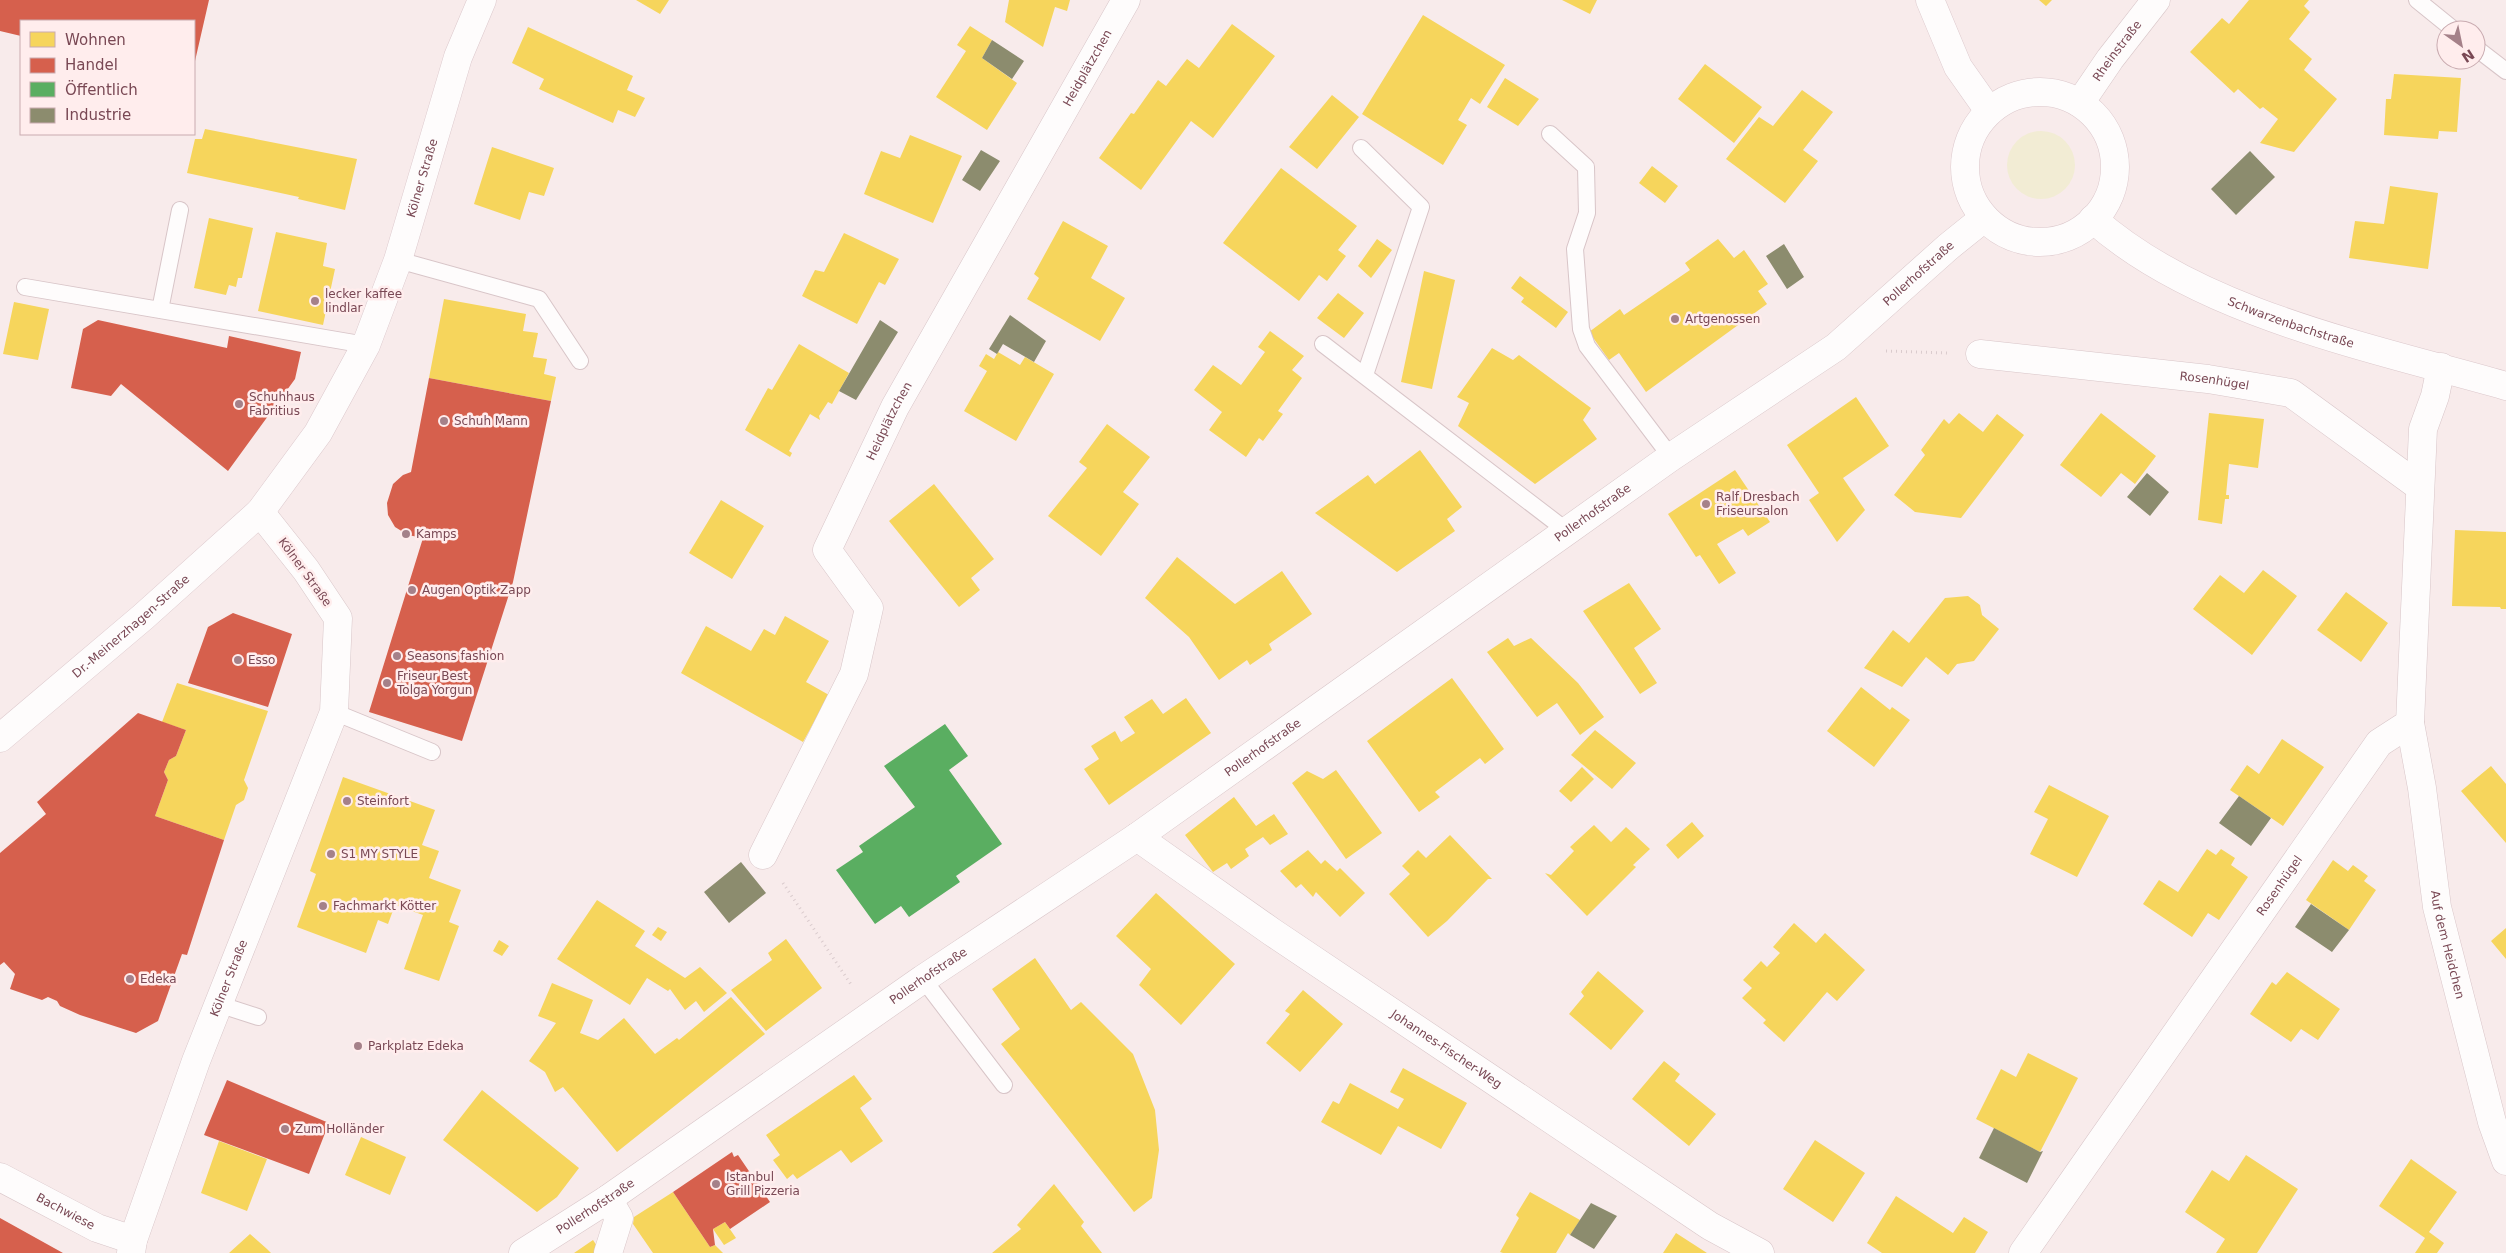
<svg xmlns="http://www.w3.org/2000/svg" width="2506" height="1253" font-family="'DejaVu Sans',sans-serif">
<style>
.green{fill:#f2ecd4}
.homes{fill:#f6d55c}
.shops{fill:#d6604d}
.public{fill:#5aae61}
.industry{fill:#8c8c6e}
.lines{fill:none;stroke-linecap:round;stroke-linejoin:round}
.service-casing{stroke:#d8c5c8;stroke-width:18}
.minor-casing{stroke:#d8c5c8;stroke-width:29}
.tertiary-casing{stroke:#d8c5c8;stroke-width:29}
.secondary-casing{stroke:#dcc8cc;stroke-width:29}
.path{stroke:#dacbcd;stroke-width:3;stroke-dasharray:1 4;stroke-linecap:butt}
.service{stroke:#fefcfc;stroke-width:16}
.minor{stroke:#fefcfc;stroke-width:28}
.tertiary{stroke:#fefcfc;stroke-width:28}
.secondary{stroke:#fefcfc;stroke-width:28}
.poi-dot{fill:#a58189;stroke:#ffeded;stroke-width:2}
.labels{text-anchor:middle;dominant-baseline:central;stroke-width:5;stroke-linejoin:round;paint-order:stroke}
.street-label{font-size:12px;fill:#794854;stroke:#ffeded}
.poi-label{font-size:12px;fill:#794854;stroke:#ffeded;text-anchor:start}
</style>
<rect width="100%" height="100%" fill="#f8ebeb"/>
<path class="green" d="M2007 165a34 34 0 1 1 68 0a34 34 0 1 1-68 0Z"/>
<path class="homes" d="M636 0H669L660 14Z
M1009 0H1070L1067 11 1055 7 1043 47 1005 22Z
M1562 0H1597L1590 14Z
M2039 0H2052L2046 6Z
M2249 0H2309L2304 6 2310 12 2289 39 2312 59 2304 70 2337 99 2294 152 2260 143 2278 119 2263 107 2260 109 2238 89 2234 93 2190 52 2222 18 2229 24Z
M1423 15 1505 65 1480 104 1471 98 1458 120 1467 125 1443 165 1362 114Z
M1232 24 1275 56 1213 138 1191 121 1141 190 1099 158 1131 113 1134 114 1158 80 1166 86 1187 59 1199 68Z
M970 26 992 40 982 58 1017 83 987 130 936 97 966 51 957 45Z
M528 27 633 76 627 90 645 98 635 117 618 110 613 123 539 89 544 79 512 63Z
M1705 64 1762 107 1734 143 1678 99Z
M2394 74 2461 78 2457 132 2439 131 2438 139 2384 135 2386 99H2391Z
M1505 78 1539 99 1518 126 1487 107Z
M1802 90 1833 112 1803 150 1818 161 1785 203 1726 159 1759 117 1773 126Z
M1332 95 1359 117 1317 169 1289 147Z
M205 129 357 159 345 210 298 199 299 197 187 173 195 139H202Z
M910 135 962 156 933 223 864 194 881 151 900 158Z
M492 147 554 168 544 196 529 192 520 220 474 204Z
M1652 166 1678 186 1665 203 1639 183Z
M1281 168 1357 226 1338 250 1346 256 1327 281 1319 275 1299 301 1223 243Z
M2390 186 2438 193 2428 269 2349 258 2355 221 2384 224Z
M209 218 253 228 242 278H238L236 287 229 285 226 295 194 288Z
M1063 221 1108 246 1091 278 1125 298 1100 341 1027 299 1039 278 1034 274Z
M276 232 327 243 323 266 335 269 323 325 258 311Z
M844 233 899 259 885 285 879 282 857 324 802 296 815 270 824 272Z
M1377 239 1392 250 1371 278 1358 266Z
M1718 239 1734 258 1744 250 1768 284 1758 291 1767 304 1646 392 1619 353 1609 360 1589 332 1620 309 1624 315 1690 270 1685 263Z
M1424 271 1455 280 1432 389 1401 382Z
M1520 276 1568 312 1556 328 1521 302 1524 298 1511 288Z
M1338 293 1364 313 1344 338 1317 318Z
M444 299 526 314 523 331 538 333 533 357 547 359 544 374 556 377 551 401 429 378Z
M14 302 49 309 38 360 3 354Z
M1270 331 1304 356 1292 370 1302 378 1278 411 1283 414 1263 441 1259 438 1246 457 1209 430 1222 412 1194 390 1213 365 1241 385 1265 352 1258 347Z
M799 344 849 373 832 404 828 402 819 416 820 420 810 414 789 451 792 453 790 457 745 430 768 388 772 390Z
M1492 348 1513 360 1519 355 1591 408 1583 420 1597 439 1535 484 1458 426 1469 403 1457 397Z
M998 352 1020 365 1025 357 1054 374 1016 441 964 411 987 371 979 366 986 354 994 359Z
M1856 397 1889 446 1843 478 1865 510 1837 542 1809 500 1819 493 1787 445Z
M1959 413 1983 432 1997 414 2024 435 1961 518 1915 512 1894 495 1925 455 1921 450 1944 419 1949 424Z
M2101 413 2156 456 2135 484 2121 473 2101 497 2060 465Z
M2209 413 2264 419 2258 468 2229 464 2226 495H2229V499H2225L2222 524 2198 520Z
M1107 424 1150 457 1123 492 1139 504 1101 556 1048 516 1087 468 1079 462Z
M1420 450 1462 507 1447 519 1455 531 1397 572 1315 513 1368 475 1375 484Z
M1735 470 1770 522 1748 536 1743 529 1717 544 1736 573 1719 584 1700 555 1696 557 1668 514Z
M934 484 994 559 971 578 980 590 959 607 889 521Z
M721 500 764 526 732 579 689 553Z
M2455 530 2506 532V609H2501L2500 607 2452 606Z
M1177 557 1235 604 1282 571 1312 614 1269 644 1272 650 1250 665 1247 660 1219 680 1189 637 1145 598Z
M2263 570 2297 596 2252 655 2193 609 2220 575 2244 593Z
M1629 583 1661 629 1634 648 1657 683 1640 694 1583 611Z
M2346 592 2388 623 2361 662 2317 630Z
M1968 596 1980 605 1982 615 1999 629 1974 661 1957 664 1948 675 1926 657 1902 687 1864 668 1893 630 1909 643 1945 598Z
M785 616 829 641 806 682 829 695 803 742 681 673 706 626 751 651 764 629 775 635Z
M1508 638 1514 646 1531 638 1578 683 1604 717 1580 735 1557 703 1537 717 1487 652Z
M1452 678 1504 749 1485 764 1480 758 1435 792 1440 797 1419 812 1367 741Z
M177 683 268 711 244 780 248 788 244 800 236 805 224 840 155 816 168 780 164 772 169 760 176 756 186 730 162 722Z
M1861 687 1890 710 1892 707 1910 720 1874 767 1827 731Z
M1186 698 1211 733 1109 805 1084 769 1099 759 1091 746 1115 731 1121 742 1135 733 1124 717 1152 699 1163 714Z
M1595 730 1636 763 1612 789 1571 755Z
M2282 739 2324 767 2283 826 2230 790 2247 765 2259 774Z
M2491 766 2506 784V843L2461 791Z
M1582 767 1594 779 1571 802 1559 791Z
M1336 770 1382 833 1346 859 1292 783 1307 771 1323 779Z
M343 777 435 810 422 845 439 851 429 878 461 890 449 922 459 926 439 981 404 969 423 915 395 905 388 924 378 920 366 953 297 927 316 874 310 871Z
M2049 785 2109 816 2077 877 2030 854 2048 819 2034 812Z
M1234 797 1256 826 1274 814 1288 834 1270 845 1263 837 1245 849 1249 856 1231 869 1227 863 1213 872 1185 835Z
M1692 822 1704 836 1678 859 1666 845Z
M1594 825 1611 842 1626 827 1650 849 1633 865 1636 867 1587 916 1545 873 1551 875 1574 851 1570 847Z
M1450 835 1492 879H1488L1447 921 1428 937 1389 894 1410 874 1402 866 1418 850 1426 858Z
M2207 849 2216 855 2221 849 2235 858 2231 865 2248 877 2219 920 2208 913 2192 937 2143 904 2159 880 2178 892Z
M1308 850 1321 864 1325 860 1337 871 1340 868 1365 893 1340 917 1316 892 1313 897 1301 884 1296 888 1280 871Z
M2333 860 2348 871 2353 865 2368 876 2364 881 2376 890 2349 930 2306 900Z
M1156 893 1235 964 1181 1025 1139 985 1151 969 1116 936Z
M597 900 645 931 635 946 685 978 700 967 727 993 704 1012 696 1001 685 1010 670 989 668 991 647 978 630 1005 557 959Z
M1794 923 1816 943 1825 933 1865 970 1837 1001 1827 992 1784 1042 1763 1023 1766 1020 1742 998 1752 988 1743 980 1761 961 1767 967 1780 953 1773 947Z
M658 927 667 932 661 941 652 935Z
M2506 928V959L2491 941Z
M786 939 822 988 766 1031 731 990 772 960 768 953Z
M499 940 509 946 502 956 493 951Z
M1035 958 1071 1010 1081 1002 1133 1054 1155 1110 1159 1150 1152 1198 1134 1212 1001 1044 1020 1029 992 989Z
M1598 971 1644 1011 1611 1050 1569 1014 1584 996 1581 992Z
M2287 972 2340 1009 2318 1040 2301 1029 2291 1042 2250 1014 2272 982 2276 985Z
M552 983 593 1000 580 1033 598 1040 624 1018 655 1054 677 1038 679 1040 731 997 765 1034 617 1152 563 1087 555 1092 545 1072 529 1061 556 1023 538 1016Z
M1303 990 1343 1024 1300 1072 1266 1043 1290 1014 1285 1011Z
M2028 1053 2078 1078 2040 1152 1976 1119 2001 1069 2016 1077Z
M1664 1061 1680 1074 1675 1081 1716 1114 1689 1146 1632 1099Z
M1403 1068 1467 1103 1441 1149 1398 1126 1381 1155 1321 1122 1333 1101 1339 1104 1350 1083 1398 1109 1404 1099 1390 1092Z
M854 1075 872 1099 860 1108 883 1141 851 1163 841 1150 797 1179 793 1174 787 1179 773 1160 780 1155 766 1135Z
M482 1090 579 1168 557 1197 537 1212 443 1140Z
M361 1137 406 1157 390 1195 345 1175Z
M1815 1140 1865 1173 1833 1222 1783 1189Z
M219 1141 267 1159 247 1211 201 1193Z
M2246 1155 2298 1189 2257 1253H2216L2225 1239 2185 1212 2212 1170 2229 1181Z
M2411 1159 2457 1192 2429 1232 2444 1243 2437 1253H2415L2425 1238 2379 1206Z
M1054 1184 1084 1222 1081 1226 1102 1253H992L1021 1229 1017 1225Z
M673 1192 710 1247 715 1245 723 1253H653L633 1224 634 1217Z
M1530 1192 1580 1220 1570 1235 1568 1233 1556 1253H1503L1500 1252 1519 1218 1516 1215Z
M1896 1196 1953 1233 1964 1217 1988 1232 1975 1253H1882L1867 1243Z
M725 1222 736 1238 724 1245 713 1229Z
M1676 1233 1707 1253H1663Z
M250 1234 267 1249 271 1253H229Z
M593 1240 599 1249 598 1253H574Z"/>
<path class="shops" d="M0 0H209L195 61 194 21H21V36L0 31Z
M98 320 227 348 229 336 301 352 295 379 228 471 121 384 111 396 71 388 83 329Z
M429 378 551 401 513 582 462 741 369 712 423 538 408 535 395 527 388 515 387 503 393 484 403 475 411 472Z
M233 613 292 634 268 707 188 683 208 627Z
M138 713 186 730 176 756 169 760 164 772 168 780 155 816 224 840 187 955 182 954 158 1021 136 1033 80 1015 60 1006 57 1001 48 997 42 1000 10 989 15 974 4 962 0 965V853L46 814 37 802Z
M227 1080 329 1123 309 1174 204 1135Z
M732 1152 734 1157 738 1155 770 1202 730 1229 725 1222 713 1229 715 1245 710 1247 673 1192Z
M0 1218 63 1253H0Z"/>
<path class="public" d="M945 724 968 756 949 770 1002 844 956 876 960 882 909 917 901 906 875 924 836 870 863 852 859 846 915 807 884 766Z"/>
<path class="industry" d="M992 40 1024 61 1012 79 982 58Z
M981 150 1000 161 980 191 962 180Z
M2250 151 2275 177 2236 215 2211 189Z
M1784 244 1804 277 1787 289 1766 256Z
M1010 315 1046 341 1034 362 1003 344 997 354 989 349Z
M880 320 898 332 856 400 839 391Z
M2147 473 2169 492 2150 516 2127 497Z
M2239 796 2271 818 2251 846 2219 823Z
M741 862 766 893 729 923 704 892Z
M2311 904 2349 930 2332 952 2295 927Z
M1994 1128 2040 1152 2043 1151 2027 1183 1979 1158Z
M1591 1203 1617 1216 1594 1249 1570 1235Z"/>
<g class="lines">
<defs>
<path id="service" d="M2417 0 2454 30
M2476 48 2506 71
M1550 134 1586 167 1587 213 1575 249 1581 329 1587 346 1671 457
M1361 148 1421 207 1365 375
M398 260 539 299 580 361
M25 287 366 345
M160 310 180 210
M1323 344 1567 531
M334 712 432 752
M923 979 1004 1085
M218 1004 258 1017"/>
<g id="minor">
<path id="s1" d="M1980 354 2208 379 2291 393 2420 487"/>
<path id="s2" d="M2410 723 2422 788 2437 907 2492 1122 2506 1161"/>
<path id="s3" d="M1137 837 1272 932 1710 1226 1760 1253"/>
<path id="s4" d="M763 855 854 674 869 608 827 550 895 407 1126 0"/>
<path id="s5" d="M0 1177 97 1228 133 1240"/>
<path d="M608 1199 619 1218 608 1253"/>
<path id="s6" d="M131 1253 133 1240 196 1061 334 712 338 618 306 570 260 512"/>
<path id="s7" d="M523 1253 608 1199 923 979 1137 837 1671 457 1836 347 1948 247 1984 218"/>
<path id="s8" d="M2023 1253 2379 743 2410 723 2423 429 2435 396 2441 367"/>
</g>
<g id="tertiary">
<path id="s9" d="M2080 103 2110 59 2156 0"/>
</g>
<g id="secondary">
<path d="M1930 0 1958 67 1989 111"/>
<circle cx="2040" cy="167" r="75"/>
<path id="s10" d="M2093 219C2198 313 2373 348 2506 386"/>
<path id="s11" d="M0 738 143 617 260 512 318 433 366 345 398 260 458 57 482 0"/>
</g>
</defs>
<use href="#service" class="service-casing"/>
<use href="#minor" class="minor-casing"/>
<use href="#tertiary" class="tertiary-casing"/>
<use href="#secondary" class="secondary-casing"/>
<path class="path" d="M1886 351 1947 353
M783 883 852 986"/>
<use href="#service" class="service"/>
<use href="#minor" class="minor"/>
<use href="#tertiary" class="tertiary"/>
<use href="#secondary" class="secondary"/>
</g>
<g class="poi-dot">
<circle cx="315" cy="301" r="5"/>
<circle cx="1675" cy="319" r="5"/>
<circle cx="239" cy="404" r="5"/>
<circle cx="444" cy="421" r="5"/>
<circle cx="1706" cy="504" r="5"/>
<circle cx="406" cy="534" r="5"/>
<circle cx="412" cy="590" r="5"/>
<circle cx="397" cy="656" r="5"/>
<circle cx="238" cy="660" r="5"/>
<circle cx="387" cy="683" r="5"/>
<circle cx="347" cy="801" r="5"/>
<circle cx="331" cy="854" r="5"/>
<circle cx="323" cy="906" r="5"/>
<circle cx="130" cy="979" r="5"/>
<circle cx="358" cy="1046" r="5"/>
<circle cx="285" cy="1129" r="5"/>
<circle cx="716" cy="1184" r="5"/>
</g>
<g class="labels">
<g class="street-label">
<text stroke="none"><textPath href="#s9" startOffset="64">Rheinstraße</textPath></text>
<text stroke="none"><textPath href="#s4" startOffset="890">Heidplätzchen</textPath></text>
<text stroke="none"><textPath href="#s11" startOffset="719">Kölner Straße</textPath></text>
<text stroke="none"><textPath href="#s7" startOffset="1706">Pollerhofstraße</textPath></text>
<text stroke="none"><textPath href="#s10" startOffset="225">Schwarzenbachstraße</textPath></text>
<text stroke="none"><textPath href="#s1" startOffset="236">Rosenhügel</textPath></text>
<text stroke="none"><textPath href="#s4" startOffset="485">Heidplätzchen</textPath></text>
<text stroke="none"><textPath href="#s7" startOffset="1301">Pollerhofstraße</textPath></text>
<text transform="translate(305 572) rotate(54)">Kölner Straße</text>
<text stroke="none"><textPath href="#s11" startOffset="172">Dr.-Meinerzhagen-Straße</textPath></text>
<text stroke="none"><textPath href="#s7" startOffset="896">Pollerhofstraße</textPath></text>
<text stroke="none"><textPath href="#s8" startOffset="448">Rosenhügel</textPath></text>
<text stroke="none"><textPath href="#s2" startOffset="225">Auf dem Heidchen</textPath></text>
<text stroke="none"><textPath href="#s7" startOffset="491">Pollerhofstraße</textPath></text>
<text stroke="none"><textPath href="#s6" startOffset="292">Kölner Straße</textPath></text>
<text stroke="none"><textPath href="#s3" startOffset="375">Johannes-Fischer-Weg</textPath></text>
<text stroke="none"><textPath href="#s7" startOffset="86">Pollerhofstraße</textPath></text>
<text stroke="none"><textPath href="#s5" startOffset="74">Bachwiese</textPath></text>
</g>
<g class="poi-label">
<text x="325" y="294">lecker kaffee<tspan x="325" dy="14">lindlar</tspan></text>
<text x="1685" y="319">Artgenossen</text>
<text x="249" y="397">Schuhhaus<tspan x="249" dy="14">Fabritius</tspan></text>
<text x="454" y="421">Schuh Mann</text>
<text x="1716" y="497">Ralf Dresbach<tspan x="1716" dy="14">Friseursalon</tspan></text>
<text x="416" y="534">Kamps</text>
<text x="422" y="590">Augen Optik Zapp</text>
<text x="407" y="656">Seasons fashion</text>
<text x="248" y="660">Esso</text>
<text x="397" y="676">Friseur Best<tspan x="397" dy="14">Tolga Yorgun</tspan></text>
<text x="357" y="801">Steinfort</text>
<text x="341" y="854">S1 MY STYLE</text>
<text x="333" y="906">Fachmarkt Kötter</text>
<text x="140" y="979">Edeka</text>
<text x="368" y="1046">Parkplatz Edeka</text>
<text x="295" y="1129">Zum Holländer</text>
<text x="726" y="1177">Istanbul<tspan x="726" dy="14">Grill Pizzeria</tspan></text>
</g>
</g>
<rect x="20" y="20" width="175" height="115" fill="#ffeded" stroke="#c9abb0"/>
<rect x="30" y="32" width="25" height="15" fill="#f6d55c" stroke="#c9abb0"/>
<text x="65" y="45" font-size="15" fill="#794854">Wohnen</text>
<rect x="30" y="58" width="25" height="15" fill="#d6604d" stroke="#c9abb0"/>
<text x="65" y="70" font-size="15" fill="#794854">Handel</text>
<rect x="30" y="82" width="25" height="15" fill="#5aae61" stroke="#c9abb0"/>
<text x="65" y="95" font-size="15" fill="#794854">Öffentlich</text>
<rect x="30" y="108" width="25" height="15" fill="#8c8c6e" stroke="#c9abb0"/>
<text x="65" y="120" font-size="15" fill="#794854">Industrie</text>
<g transform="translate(2461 45) rotate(147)"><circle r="24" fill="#ffeded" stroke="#c9abb0"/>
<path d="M0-4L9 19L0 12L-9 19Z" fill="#a58189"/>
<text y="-8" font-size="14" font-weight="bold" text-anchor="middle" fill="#794854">N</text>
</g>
</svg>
